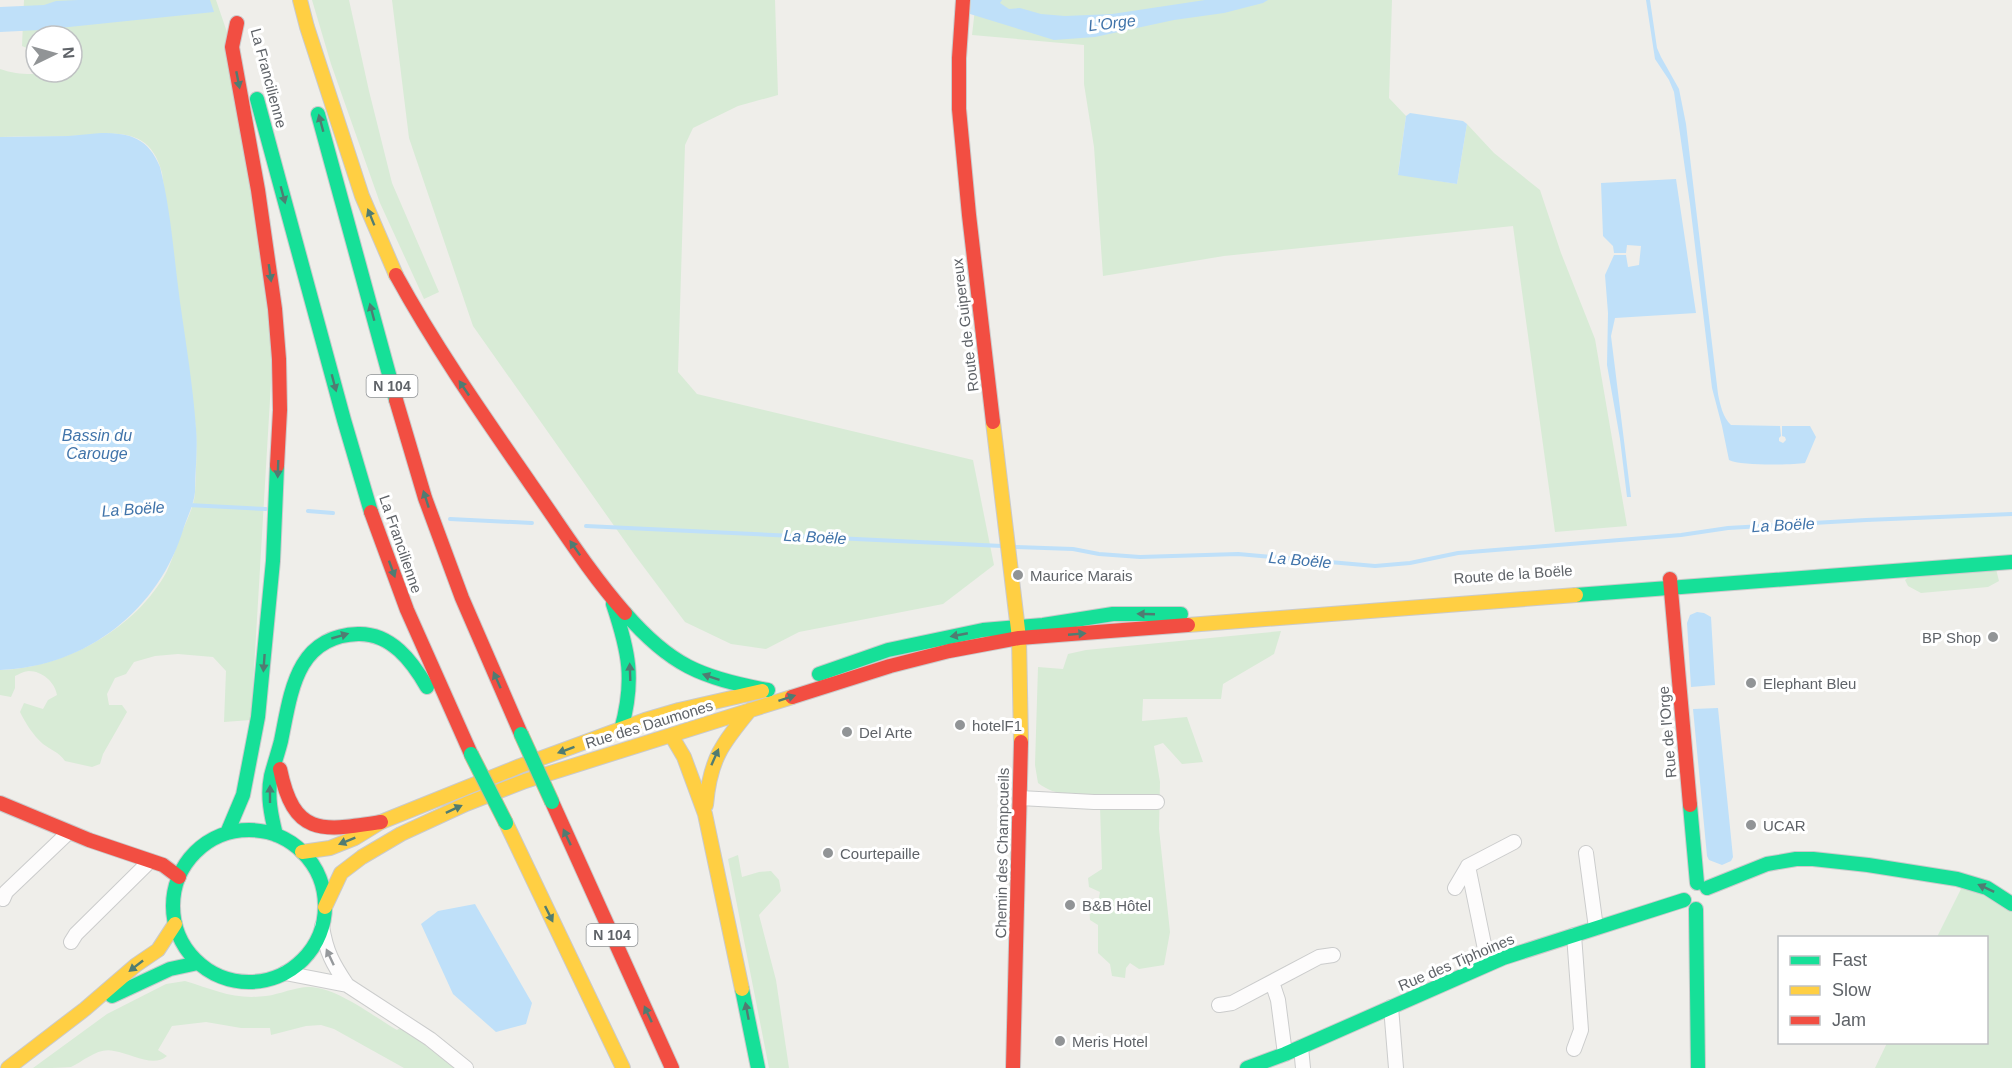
<svg xmlns="http://www.w3.org/2000/svg" width="2012" height="1068" font-family="Arial,sans-serif">
<style>
.green{fill:#d8ebd6}
.water{fill:#bfe0f9}
.lines{fill:none;stroke-linecap:round;stroke-linejoin:round}
.stream{stroke:#bfe0f9;stroke-width:4}
.street-casing{stroke:#cbcccc;stroke-width:16}
.fast-casing{stroke:#cacacb;stroke-width:16}
.slow-casing{stroke:#cacacb;stroke-width:16}
.jam-casing{stroke:#cacacb;stroke-width:16}
.street{stroke:#fdfcfc;stroke-width:14}
.fast{stroke:#16e098;stroke-width:14}
.slow{stroke:#ffcf43;stroke-width:14}
.jam{stroke:#f24e42;stroke-width:14}
.fast-bridge-casing{stroke:#c8b996;stroke-width:16;stroke-linecap:butt}
.fast-bridge{stroke:#16e098;stroke-width:14}
.oneway{fill:#507c72}
.oneway2{fill:#96999c}
.poi-dot{fill:#919496;stroke:#fff;stroke-width:2}
.labels{text-anchor:middle;dominant-baseline:central;stroke-width:6;stroke-linejoin:round;paint-order:stroke}
.shield{fill:#fff;stroke:#8f9295;stroke-width:1.5}
.shield-label{font-size:14px;font-weight:bold;fill:#5f6368}
.street-label{font-size:15px;fill:#5f6368;stroke:#fff}
.poi-label{font-size:15px;fill:#5f6368;stroke:#fff;text-anchor:start}
.water-label{font-size:16px;font-style:italic;fill:#4174aa;stroke:#fff}
</style>
<rect width="100%" height="100%" fill="#efeeea"/>
<path class="green" d="M24 0H216L229 38 273 349 251 720 224 722 226 671 213 657 178 654 155 656 134 662 126 674 115 678 107 694 109 705H122L127 712 103 754 100 764 92 767 65 761C59 752 51 750 43 744 33 735 26 724 20 712L24 703 43 709 48 700 57 695C55 682 42 671 29 671 25 671 19 674 15 676V688L11 697 0 695V670C65 668 136 629 167 571 172 560 176 548 180 537 185 523 194 508 195 493 196 472 197 451 196 429L162 173C149 122 109 135 70 136 47 137 23 136 0 137V69C26 78 45 72 72 72V36H36V52L22 46Z
M312 0H349L369 91 392 183 439 292 424 299 380 203 331 64Z
M392 0H775L778 95 738 106 693 128 685 145 678 372 697 394 973 460 994 565 943 604 799 632 766 649 731 644 685 622 634 554 473 326 409 138Z
M976 0H1392L1389 98 1406 116 1398 174 1457 184 1467 124 1494 153 1540 190 1561 253 1595 339 1627 526 1555 532 1513 226 1224 256 1103 276 1094 147 1084 84V45L972 35Z
M1996 569 1999 581 1988 587 1921 593 1908 586 1905 580 1908 577Z
M1281 631 1274 654 1223 684 1221 699H1143L1142 721 1187 717 1203 762 1182 764 1163 743 1154 746 1160 782 1159 829 1170 932 1164 965 1139 969 1130 963 1126 968 1125 978 1112 976 1110 964 1098 953V925L1090 920 1089 905 1098 902 1100 892 1089 887 1088 878 1102 869 1100 807 1094 802 1095 795C1072 794 1057 797 1038 783L1035 765 1038 667 1063 669 1068 654 1086 650Z
M738 855 742 877 759 872 771 871 779 880 781 891 759 915 776 980 789 1068H769L728 859Z
M1962 887 1976 891 2012 912V1068H1875L1887 1043 1986 1042V938L1937 937Z
M185 981C215 990 234 1000 266 996 281 994 297 986 311 987 339 989 373 1016 397 1030L400 1028 425 1045 454 1068H404L334 1029 321 1025 306 1026 271 1035 270 1028H241L206 1022 172 1026 158 1050 167 1056C153 1068 133 1054 114 1051 98 1047 84 1061 71 1067 61 1068 44 1068 33 1068L107 1014 166 984Z"/>
<path class="water" d="M78 0H210L214 12 40 30 0 32V7L44 5 56 1Z
M971 0H1002L1000 3 1009 9 1020 8 1041 14 1065 16 1112 14 1205 0H1268L1263 3 1224 13 1174 20 1095 37 1054 40 970 14Z
M1646 0H1650L1657 48 1661 57 1679 89 1686 124 1718 394C1720 404 1723 418 1731 425L1780 426 1781 436 1779 438V441L1783 443 1786 440 1785 437 1782 436V426H1810L1816 437 1805 463C1790 465 1741 466 1729 460L1722 426 1712 388 1690 204 1674 92 1669 80 1655 59Z
M1410 113 1463 121 1467 124 1457 184 1398 175 1406 116Z
M101 133C131 133 148 138 160 167 171 211 174 258 180 302 186 344 193 386 196 428 198 450 195 471 195 492 194 504 188 515 184 527 160 609 87 667 0 670V137L68 136Z
M1676 179 1696 313 1615 318 1611 336 1631 497H1627L1620 439 1607 365 1608 313 1605 275 1614 255H1626L1628 267 1639 265 1641 246 1627 245 1626 253H1614L1613 246 1603 236 1601 183Z
M1697 612 1704 613 1711 617 1715 685 1691 687 1687 623 1690 615Z
M1718 708 1733 857 1731 861 1722 865 1709 860 1707 856 1693 709Z
M475 904 532 1003 526 1024 496 1032 453 994 421 924 438 911Z"/>
<g class="lines">
<path class="stream" d="M188 505 266 509
M308 511 333 513
M450 519 532 523
M586 526 1002 546
M1015 547 1073 549 1099 554 1140 557 1238 554 1375 566 1410 563 1458 553 1681 535 1728 528 1866 520 2012 514"/>
<defs>
<path id="street" d="M1020 798 1094 802H1157
M1586 853 1596 928
M1455 888 1468 866
M3 899 6 892 69 832
M322 926C326 952 333 964 347 985
M1574 935 1581 1030 1574 1049
M71 942 76 934 150 861
M1488 964 1468 866 1514 842
M285 973 347 985 430 1039 466 1068
M1272 982 1278 1000 1285 1054
M1219 1005 1232 1003 1319 957 1333 955
M1391 1007 1396 1068
M1301 1047 1303 1068"/>
<path id="fast" d="M257 99 344 420 371 512
M318 114 396 400
M1576 595 2012 562
M613 604C629 652 635 680 621 730
M625 613C670 665 701 678 768 690
M819 674 888 650 983 630 1043 625 1113 614H1181
M1690 805 1697 883
M173 906a76 76 0 1 1 152 0a76 76 0 1 1-152 0Z
M227 833 243 795 258 717 273 561 277 466
M276 835C271 815 267 796 271 776 274 764 278 753 281 741 291 692 296 636 358 634 391 633 412 661 427 687
M1707 888 1767 864 1796 859H1813L1868 865 1957 879 1987 888 2012 904
M1696 909 1698 1068
M742 989 758 1068
M112 996 170 969 198 963
M1247 1068 1285 1054 1503 958 1684 900"/>
<path id="slow" d="M300 0 307 27 362 196 396 275
M993 422 1019 638 1021 742
M1188 625 1576 595
M671 735 684 757 705 814 742 989
M706 805C710 759 722 744 750 710
M506 823 623 1068
M302 852 330 848 355 838 381 822 520 766 645 720 679 710 762 691
M325 907 341 873 362 857 401 834 466 804 525 781 792 697
M8 1068 85 1009 136 965 158 950 175 924"/>
<path id="jam" d="M963 0 959 58V109L969 215 993 422
M237 23 232 47 258 190 275 309 279 359 280 410 277 466
M396 275C436 348 483 415 530 483 561 527 589 572 625 613
M396 400 425 498 462 598 521 734
M371 512 407 610 471 754
M1670 579 1690 805
M792 697 890 666 949 651 1019 638 1188 625
M280 769C294 837 322 831 381 822
M552 802 672 1068
M0 803 89 840 163 865 179 877
M1013 1068 1021 742"/>
</defs>
<use href="#street" class="street-casing"/>
<use href="#fast" class="fast-casing"/>
<use href="#slow" class="slow-casing"/>
<use href="#jam" class="jam-casing"/>
<use href="#street" class="street"/>
<use href="#fast" class="fast"/>
<use href="#slow" class="slow"/>
<use href="#jam" class="jam"/>
<defs>
<path id="fast-bridge" d="M521 734 552 802
M471 754 506 823"/>
</defs>
<use href="#fast-bridge" class="fast-bridge-casing"/>
<use href="#fast-bridge" class="fast-bridge"/>
</g>
<defs><path id="oneway-solid" d="M-6-.8H1V-3.2L6.5 0L1 3.2V.8H-6Z" transform="scale(1.5)"/></defs>
<g class="oneway">
<use href="#oneway-solid" transform="translate(238 80) rotate(79)"/>
<use href="#oneway-solid" transform="translate(321 123) rotate(-105)"/>
<use href="#oneway-solid" transform="translate(283 195) rotate(75)"/>
<use href="#oneway-solid" transform="translate(371 217) rotate(-112)"/>
<use href="#oneway-solid" transform="translate(270 273) rotate(82)"/>
<use href="#oneway-solid" transform="translate(372 312) rotate(-105)"/>
<use href="#oneway-solid" transform="translate(334 383) rotate(75)"/>
<use href="#oneway-solid" transform="translate(464 388) rotate(-124)"/>
<use href="#oneway-solid" transform="translate(278 469) rotate(92)"/>
<use href="#oneway-solid" transform="translate(426 499) rotate(-108)"/>
<use href="#oneway-solid" transform="translate(575 548) rotate(-125)"/>
<use href="#oneway-solid" transform="translate(392 569) rotate(70)"/>
<use href="#oneway-solid" transform="translate(1146 614) rotate(-178)"/>
<use href="#oneway-solid" transform="translate(1077 634) rotate(-5)"/>
<use href="#oneway-solid" transform="translate(959 635) rotate(169)"/>
<use href="#oneway-solid" transform="translate(340 636) rotate(-16)"/>
<use href="#oneway-solid" transform="translate(264 663) rotate(94)"/>
<use href="#oneway-solid" transform="translate(630 672) rotate(-92)"/>
<use href="#oneway-solid" transform="translate(711 677) rotate(-161)"/>
<use href="#oneway-solid" transform="translate(497 680) rotate(-114)"/>
<use href="#oneway-solid" transform="translate(787 698) rotate(-18)"/>
<use href="#oneway-solid" transform="translate(566 750) rotate(160)"/>
<use href="#oneway-solid" transform="translate(715 757) rotate(-66)"/>
<use href="#oneway-solid" transform="translate(270 794) rotate(-90)"/>
<use href="#oneway-solid" transform="translate(454 809) rotate(-25)"/>
<use href="#oneway-solid" transform="translate(567 837) rotate(-115)"/>
<use href="#oneway-solid" transform="translate(347 841) rotate(158)"/>
<use href="#oneway-solid" transform="translate(1986 888) rotate(-155)"/>
<use href="#oneway-solid" transform="translate(549 914) rotate(64)"/>
<use href="#oneway-solid" transform="translate(136 966) rotate(142)"/>
<use href="#oneway-solid" transform="translate(747 1011) rotate(-101)"/>
<use href="#oneway-solid" transform="translate(648 1014) rotate(-115)"/>
</g>
<use class="oneway2" href="#oneway-solid" transform="translate(330 957) rotate(-115)"/>
<g class="poi-dot">
<circle cx="1018" cy="575" r="6"/>
<circle cx="1993" cy="637" r="6"/>
<circle cx="1751" cy="683" r="6"/>
<circle cx="960" cy="725" r="6"/>
<circle cx="847" cy="732" r="6"/>
<circle cx="1751" cy="825" r="6"/>
<circle cx="828" cy="853" r="6"/>
<circle cx="1070" cy="905" r="6"/>
<circle cx="1060" cy="1041" r="6"/>
</g>
<g class="labels">
<g class="shield">
<rect x="366.5" y="375" width="51" height="22" rx="4.5"/>
<rect x="586.5" y="924" width="51" height="22" rx="4.5"/>
</g>
<g class="shield-label">
<text x="392" y="386">N 104</text>
<text x="612" y="935">N 104</text>
</g>
<g class="street-label">
<text transform="translate(269 78) rotate(75)">La Francilienne</text>
<text transform="translate(965 325) rotate(-97)">Route de Guipereux</text>
<text transform="translate(401 544) rotate(71)">La Francilienne</text>
<text transform="translate(1513 574) rotate(-4)">Route de la Boële</text>
<text transform="translate(649 724) rotate(-17)">Rue des Daumones</text>
<text transform="translate(1667 732) rotate(-95)">Rue de l'Orge</text>
<text transform="translate(1002 853) rotate(-89)">Chemin des Champcueils</text>
<text transform="translate(1456 962) rotate(-23)">Rue des Tiphoines</text>
</g>
<g class="poi-label">
<text x="1030" y="575">Maurice Marais</text>
<text x="1981" y="637" text-anchor="end">BP Shop</text>
<text x="1763" y="683">Elephant Bleu</text>
<text x="972" y="725">hotelF1</text>
<text x="859" y="732">Del Arte</text>
<text x="1763" y="825">UCAR</text>
<text x="840" y="853">Courtepaille</text>
<text x="1082" y="905">B&amp;B Hôtel</text>
<text x="1072" y="1041">Meris Hotel</text>
</g>
<g class="water-label">
<text transform="translate(1112 23) rotate(-7)">L'Orge</text>
<text x="97" y="435">Bassin du<tspan x="97" dy="18">Carouge</tspan></text>
<text transform="translate(133 509) rotate(-4)">La Boële</text>
<text transform="translate(1783 525) rotate(-3)">La Boële</text>
<text transform="translate(815 537) rotate(3)">La Boële</text>
<text transform="translate(1300 560) rotate(5)">La Boële</text>
</g>
</g>
<rect x="1778" y="936" width="210" height="108" fill="#ffffff" stroke="#bfc1c3" stroke-width="1.5"/>
<rect x="1790" y="956" width="30" height="9" fill="#16e098" stroke="#bfc1c3" stroke-width="1.5"/>
<text x="1832" y="966" font-size="18" fill="#5f6368">Fast</text>
<rect x="1790" y="986" width="30" height="9" fill="#ffcf43" stroke="#bfc1c3" stroke-width="1.5"/>
<text x="1832" y="996" font-size="18" fill="#5f6368">Slow</text>
<rect x="1790" y="1016" width="30" height="9" fill="#f24e42" stroke="#bfc1c3" stroke-width="1.5"/>
<text x="1832" y="1026" font-size="18" fill="#5f6368">Jam</text>
<g transform="translate(54 54) rotate(85)"><circle r="28" fill="#ffffff" stroke="#bfc1c3" stroke-width="1.5"/>
<path d="M0-4.5L10 22L0 15L-10 22Z" fill="#919496"/>
<text y="-9" font-size="16" font-weight="bold" text-anchor="middle" fill="#5f6368">N</text>
</g>
</svg>
